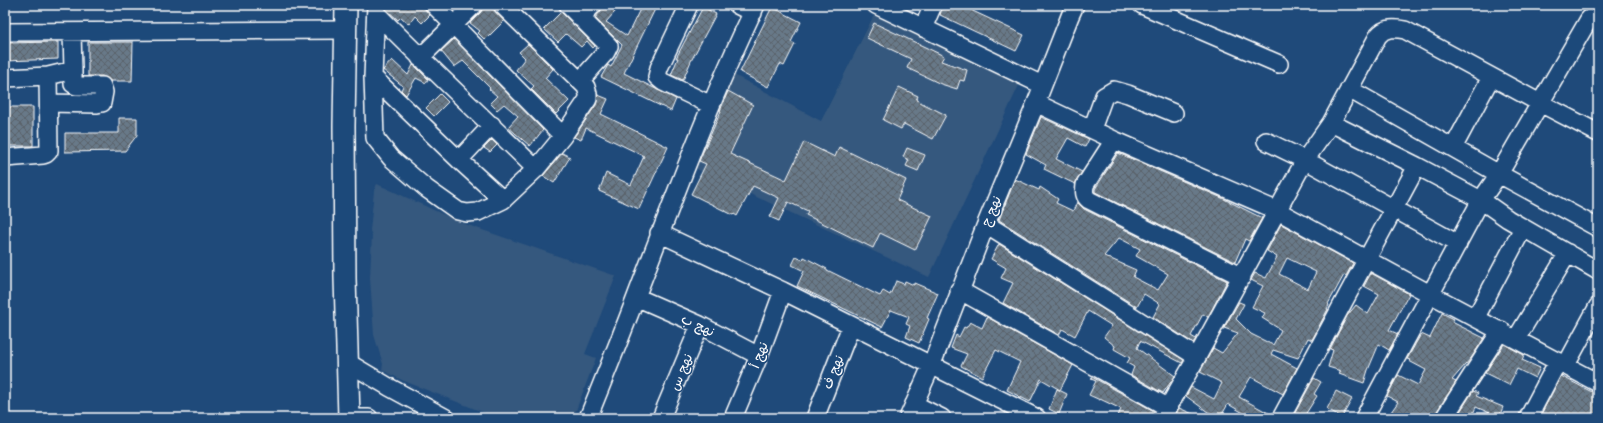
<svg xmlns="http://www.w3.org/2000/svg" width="1603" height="423" font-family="'Comic Neue','Playpen Sans Arabic',sans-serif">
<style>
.built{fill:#35587e}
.building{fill:url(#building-cross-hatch);stroke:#fff;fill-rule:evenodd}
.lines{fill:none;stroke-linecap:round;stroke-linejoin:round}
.minor-casing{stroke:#fff;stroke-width:20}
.major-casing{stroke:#fff;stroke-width:24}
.minor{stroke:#1f4a7a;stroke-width:17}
.major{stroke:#1f4a7a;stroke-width:21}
.labels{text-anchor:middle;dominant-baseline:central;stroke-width:3;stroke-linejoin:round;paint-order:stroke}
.street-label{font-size:13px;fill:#fff;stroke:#1f4a7a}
</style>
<defs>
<pattern id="building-cross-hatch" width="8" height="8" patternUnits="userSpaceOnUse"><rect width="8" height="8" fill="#687988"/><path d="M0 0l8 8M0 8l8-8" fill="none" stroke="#5a626a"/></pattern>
</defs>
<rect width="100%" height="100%" fill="#1f4a7a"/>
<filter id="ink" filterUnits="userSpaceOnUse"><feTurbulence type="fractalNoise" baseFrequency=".025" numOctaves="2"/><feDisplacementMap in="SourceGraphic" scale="8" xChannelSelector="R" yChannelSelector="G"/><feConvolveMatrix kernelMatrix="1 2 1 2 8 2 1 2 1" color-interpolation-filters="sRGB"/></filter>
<g filter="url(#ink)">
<path class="built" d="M877 9 1021 81 929 277 690 166 734 75 821 121Z
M377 184 462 223 616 276 585 354 596 358 573 418H498L404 381 382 370 383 364 374 335 370 278 372 235 370 231 374 191Z"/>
<path class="building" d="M386 5H424V8L430 15 422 23 415 16 409 24 401 17 398 20 386 9Z
M484 5H490L504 21 485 40 478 33 480 31 470 23 481 12Z
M603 5H621L606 22 627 36 642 5H657L624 73 676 99 671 111 601 77 608 65 611 67 622 45 595 18 600 12Z
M943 5H960L1024 35 1016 51 940 15Z
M703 7 716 14 691 61 683 80 671 75 678 58H676Z
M772 7 801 22 791 42 795 44 784 66 780 64 768 87 740 72Z
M561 12 595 46 593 48 587 41 581 47 566 34 558 42 544 29Z
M874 23 944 56 941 61 967 70 964 81 960 80 957 89 941 84 907 68 911 59 867 38Z
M454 39 543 130 530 146 508 127 518 116 504 104 497 110 490 103 497 96 489 89 490 88 463 61 454 67 441 51Z
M58 42V59L5 61V43Z
M88 42H133L132 81H110L107 78 102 76H88Z
M528 44 553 69 545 78 569 101 556 114 531 89 534 86 516 70 525 58 519 52Z
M392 60 408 75 413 65 416 67 428 79 426 83 416 78 406 95 401 90 403 86 383 70Z
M899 87 918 96 916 100 946 115 933 139 904 124 901 129 883 120Z
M728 91 753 105 730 154 786 180 804 142 835 157 839 147 906 180 897 200 932 216 915 250 880 233 873 248 806 215 808 211 788 202 779 221 770 217 779 198 753 186 737 216 734 214 733 215 691 194 706 164 699 161 721 111H720Z
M440 94 448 102 434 116 426 108Z
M598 95 608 99 601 114 668 147 639 209 599 191 606 173 631 185 644 156 586 128 581 140 574 137 596 105Z
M5 107H33V146H5Z
M1041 117 1089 139 1085 147 1068 138 1056 159 1082 172 1075 184 1044 169 1046 165 1026 154Z
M119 118H137V135L125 151 65 152V133H119Z
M492 140 497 145 490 152 484 148Z
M907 148 925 155 918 171 906 166 909 160 903 157Z
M562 153 570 157 554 183 543 176Z
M1118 153 1222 198 1262 218 1249 241 1245 239 1235 262 1095 192V189Z
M1015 179 1039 190 1040 187 1058 199 1056 203 1073 211 1077 202 1084 209 1227 281 1208 317 1203 314 1191 336 1196 339 1193 343 1153 317 1160 304 1144 294 1137 307 999 220ZM1119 238 1140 249 1136 256 1168 274 1158 290 1133 277 1136 270 1104 256Z
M1281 224 1353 263 1346 276 1344 275 1328 304 1329 305 1327 309H1328L1312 340 1308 338 1298 358 1273 350 1271 354 1297 368 1283 394 1251 377 1239 397 1272 415 1271 418H1243L1245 414 1228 404 1220 418H1216L1186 396 1191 387 1214 399 1222 383 1200 372 1213 348 1222 353 1238 333 1224 328 1239 302 1244 304 1236 319 1251 334 1273 345 1281 330 1262 318 1265 313 1252 307 1263 286 1251 280 1255 273 1266 278 1277 257 1267 251ZM1287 258 1316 272 1308 289 1279 274Z
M999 244 1184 360 1182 363 1140 341 1137 348 1175 376 1163 393 1131 375 1134 367 1127 363 1130 358 1114 349 1115 346 1104 337 1112 326 1088 311 1075 336 1062 329 1059 335 1003 303 1013 283 1001 278 1006 268 991 259Z
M796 257 803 260 804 257 827 269V270L880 296 883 291 890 295 896 281 904 284 905 281 914 285V283L938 293 927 318 929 319 919 343 906 337 910 326 906 324 909 317 891 310 882 327 797 286 804 271 792 265Z
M1371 273 1409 294 1389 330 1398 334 1389 350 1379 344 1368 370 1364 383 1339 374 1341 371 1328 367 1333 350 1330 349 1347 316 1356 305 1368 314 1379 294 1364 286Z
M1442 313 1454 319 1452 322 1484 338 1472 357 1452 380 1456 382 1436 413 1434 418H1399L1391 412 1398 402 1387 396 1398 375 1418 385 1426 370 1409 361 1410 360 1407 359 1421 334 1430 338Z
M987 317 1073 365 1060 390 1041 379 1030 402 1007 390 1020 362 996 350 982 377 961 366 967 354 951 348 956 335 959 337 964 327 966 328 970 322 982 328Z
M1504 344 1524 355 1522 360 1540 368 1535 378 1517 369 1509 385 1485 373Z
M1561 376 1590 391 1598 393V418H1539Z
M1092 377 1154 411 1152 418H1117L1121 409 1100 399V400L1089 395 1096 381 1091 379Z
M1314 378 1321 382 1314 394 1317 396 1303 418H1292Z
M1057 389 1067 394 1059 414 1049 409Z
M1336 391 1352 399 1342 417 1327 409Z
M1473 391 1478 393 1476 396 1503 407 1499 417 1476 407 1471 418H1456Z
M1179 408 1202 418H1174Z"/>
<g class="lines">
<defs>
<path id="minor" d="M376 5 373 77 375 138 391 158 427 189 458 211 467 213 478 212 503 200 536 169 563 136 588 99V94L586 87 502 5
M434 5 563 136
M568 5 609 46 606 52 580 81
M689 5 659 68 657 77 663 82 711 105
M737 5 753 13
M876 5 1042 85
M1142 5 1279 64
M376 13C428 66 483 117 536 169
M580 18 593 5
M923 28 933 5
M5 32 346 30
M420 58 474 5
M373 77 459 160 503 200
M5 78 48 76
M1349 89 1499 174 1598 228
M49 103 97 104 102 103 104 92 102 86H76L73 84V70
M1036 103 1114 140 1278 211 1430 294 1598 383
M1331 123 1378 36C1385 27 1395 28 1405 30L1540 103 1598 133
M1092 129 1104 96 1114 90 1128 94 1174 113
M1114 140 1085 185C1084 192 1084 196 1089 200L1242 277
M1266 141 1305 160 1458 244
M1453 148 1491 77
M5 158 43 155 46 154 49 151 48 76 73 70 72 32
M459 160 492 125
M986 224 1197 357
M659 233 783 291 1037 418
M959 290 1167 407
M636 297 700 325 759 356
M1476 317 1523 228
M1516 339 1568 253
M347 362 389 387 446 418
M1566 365 1598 306
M914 404 942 418
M349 418H369
M588 418C604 378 621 337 636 297 674 198 710 100 756 5
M661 418 700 325
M733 418 759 356 783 291
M815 418 851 326
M908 418 932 364 986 224 1036 103 1070 16 1075 5
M1162 418 1197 357 1305 160 1331 123 1417 166 1481 200 1508 219 1598 271
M1281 418 1417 166
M1364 418 1481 200 1499 174 1589 19
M1444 418 1501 330
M1528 418 1558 361"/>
<path id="major" d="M346 5 344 126 345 278 349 418"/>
</defs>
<use href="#minor" class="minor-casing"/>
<use href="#major" class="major-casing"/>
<use href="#minor" class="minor"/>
<use href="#major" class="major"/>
</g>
</g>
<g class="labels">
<g class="street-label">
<text transform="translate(991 211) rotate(-67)">نهج ج</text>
<text transform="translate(698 325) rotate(25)">نهج ب</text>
<text transform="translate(759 355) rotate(-69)">نهج أ</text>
<text transform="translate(681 372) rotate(-67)">نهج س</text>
<text transform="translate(833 372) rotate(-68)">نهج ف</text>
</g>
</g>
<rect width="1603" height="423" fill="none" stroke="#1f4a7a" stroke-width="20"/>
<rect x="10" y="10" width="1583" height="403" fill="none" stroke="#fff" stroke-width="1.5" filter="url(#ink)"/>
</svg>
